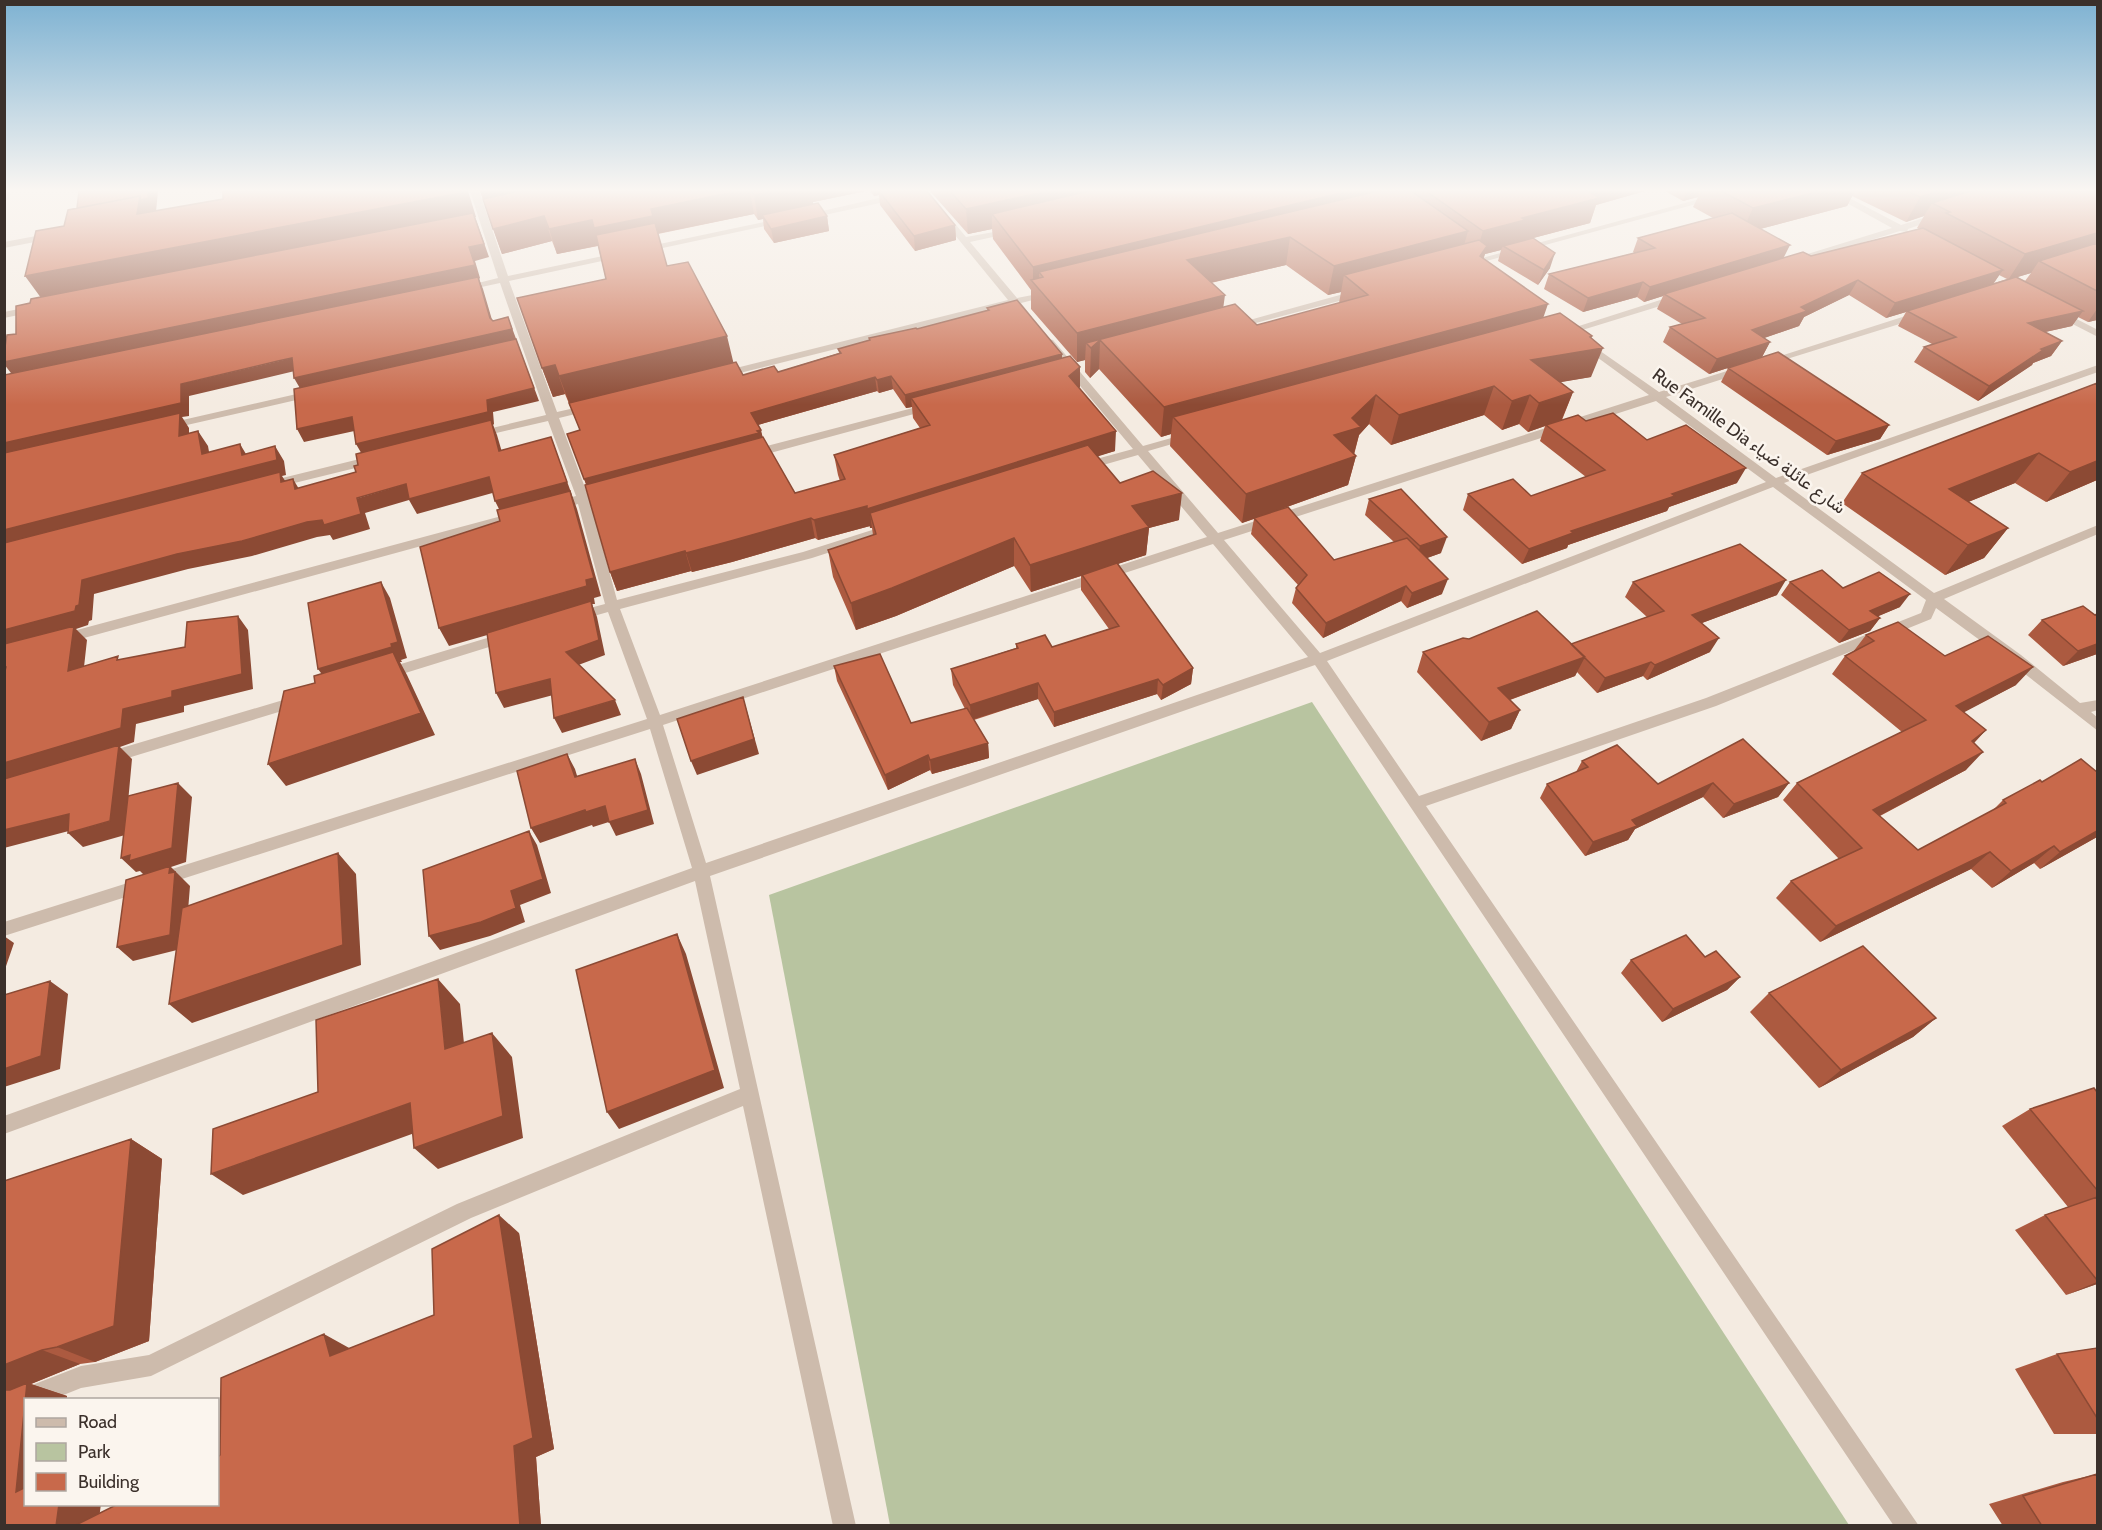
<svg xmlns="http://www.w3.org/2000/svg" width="2102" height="1530" font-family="Cabin,Vazirmatn,sans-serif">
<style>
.green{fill:#b8c4a0}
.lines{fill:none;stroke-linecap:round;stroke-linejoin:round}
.minor{fill:#cdbbac;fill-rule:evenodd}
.tertiary{fill:#cdbbac;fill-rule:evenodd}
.wall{fill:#ac5a40;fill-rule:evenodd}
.shaded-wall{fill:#8c4a34}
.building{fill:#c8694b;stroke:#8c4a34;stroke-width:1.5}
.labels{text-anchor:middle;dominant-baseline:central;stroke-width:5;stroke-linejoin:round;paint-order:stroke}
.far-street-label{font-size:18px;fill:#3b302b;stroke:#fbf5ee}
</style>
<rect width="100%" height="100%" fill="#f4ebe1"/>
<path class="green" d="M1312 702 1849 1525H890L769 895Z"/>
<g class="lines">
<path class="minor" d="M470 191H479L508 276 783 218 788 221 509 281 557 412 592 404 598 407 596 409 559 418 587 493 607 488 613 492 611 495 590 501 617 600 803 552 891 524 897 528 895 531 812 558 620 609 660 715 1207 537 1138 455 1082 471 1078 470V464L1133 449 1045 344 1044 342 1049 339 1053 340 1143 446 1189 433 1193 434V438L1148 451 1218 533 1649 395 1579 344V340L1583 339 1659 392 1740 367H1748V371L1666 397 1776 478 2098 365V372L1784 483 1934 593 2098 525V534L1944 599 2021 655 2080 703 2098 700V710L2091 712 2098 718V731L2011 663 1936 608 1931 619 1716 706 1426 806 1919 1526H1894L1315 665 710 876 856 1526H833L743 1106 471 1218 151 1376 81 1388 51 1400H26V1409L4 1418V1396L81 1366 149 1355 457 1204 740 1089 695 881 4 1134V1116L692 868 650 729 4 936V922L647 719 608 612 576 621 569 616 571 613 605 604 578 504 555 510 549 506 551 503 576 496 548 421 475 438 469 435 471 433 546 415 500 283 463 291 458 288 498 278ZM1656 401 1766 482 1320 653 1224 540ZM1773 487 1926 600 1921 613 1706 698 1419 796 1327 661ZM1213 544 1308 657 706 863 663 725Z
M919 191H928L966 237 1016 228V232L970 242 1017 298 1053 291V295L1021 303 1032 317 1031 319H1023L1012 305 720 378 716 377V373L1008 300Z
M1729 191H1744L1468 266 1460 264Z
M1825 191H1836L1901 225 1940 213 1945 216 1908 229 1907 232 1900 231 1794 264H1788V260L1892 228Z
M900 193 903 194V198L806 219 801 216Z
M1358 290 1362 291V295L1233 329 1228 326Z
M1679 294 1683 295V299L1566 335 1557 333Z
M34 306 38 307V311L4 318V312Z
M2057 309 2098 330V337L2053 314V310Z
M1918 312 1923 315 1922 317 1771 364H1763L1762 362Z
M314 390 320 393 318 395 165 430 159 427 165 424Z
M932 403 936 404V408L752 458 746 454 748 451Z
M376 455 382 459 380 462 274 488 268 484 270 481Z
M520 511 526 515 524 518 62 644 55 639 62 634Z
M507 632 514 637 512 640 386 679 379 674 381 670Z
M300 695 307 700 305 704 108 764 103 762 101 758 103 754 108 752Z"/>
<path class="tertiary" d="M4 191H10L9 199 4 202Z
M52 233 57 236 55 238 4 248V242Z"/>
</g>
<path class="wall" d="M480 191H866L813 202V204L827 216 829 231 774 243 764 229 763 219 758 220 754 214 658 234 667 266 734 363 743 375 778 372 839 353 838 349 870 340 869 338 917 329 987 311V308L1062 354V358L1080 387H1079L1115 451 1097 456 1120 483 1179 520 1149 528 1146 555 1117 564 1193 668 1191 684 1161 700 1157 694 1054 727 1038 699 974 720 988 743 989 758 932 774 930 770 888 790 837 681 834 666 911 723 965 709 953 685 951 669 1016 648V644L1052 647 1109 629 1081 590V576L1031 592 1014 566 896 616 856 630 833 577 828 550 873 535 872 528H870V526L818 540 815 538 732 562 692 572 691 571 617 591 610 572 586 484 567 434 580 430 565 394 553 397 542 368 606 279 598 246 557 254 552 241 502 254ZM893 389 906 408 912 407 913 418 920 428 834 455 838 475 840 481 795 493 763 438 758 425 877 391 879 393Z
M870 191H927L955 225 956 240 915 251 880 205 879 195 874 196Z
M930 191H1645L1596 205 1590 223 1533 238 1550 268 1538 285 1498 261 1501 250 1485 254 1483 258 1543 318 1592 339 1591 377 1560 382 1573 392 1562 420 1586 421 1647 440 1737 483 1669 507 1667 511 1568 545 1567 548 1522 564 1463 510 1468 494 1531 496 1586 477 1540 441 1545 426 1528 432 1519 424 1502 430 1484 415 1391 445 1369 424 1359 435 1354 455 1356 456 1348 485 1273 512 1334 560 1394 542 1365 515 1369 499 1441 553 1427 558 1442 594 1407 608 1401 601 1323 638 1292 603 1296 588 1298 585 1251 534 1254 519 1242 523 1170 446 1171 434 1161 437 1099 369 1090 378 1085 372V360L1077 362 1031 309V290L993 239 992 229 968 234ZM1286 265 1328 295 1341 292 1339 303 1257 325 1223 307 1211 283Z
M1665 191H2097V320L2088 322 2078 317 2072 326 2045 332 2062 341 2051 356 2033 363 2032 365 1978 401 1914 362 1924 347 1932 344 1898 326 1906 312 1886 318 1849 295 1804 317 1799 326 1764 338 1770 342 1762 357 1709 374 1663 342 1670 327 1682 324 1657 309 1663 296 1644 302 1637 297 1583 312 1544 289 1549 274 1634 253 1633 252 1638 238 1713 218 1693 207 1698 197 1683 201ZM1852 196 1906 222 1924 216 1917 228 1919 229 1811 256 1783 258 1760 229 1847 206ZM2031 273 2025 281 2017 277ZM1999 275 2007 279 1994 283Z
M1728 368 1889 425 1880 439 1827 455 1721 382Z
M2097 383V480L2046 502 2015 483 1968 502 2008 528 1984 558 1945 575 1842 503 1862 473Z
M1633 582 1777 595 1702 623 1710 652 1647 680 1643 676 1597 693 1577 672 1575 676 1510 700 1520 710 1511 729 1481 741 1417 672 1423 652 1469 639 1571 644 1647 617 1625 597Z
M1790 582 1843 588 1900 607 1878 616 1880 618 1870 631 1839 643 1781 595Z
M2095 615 2097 654 2063 666 2028 635 2042 620Z
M1866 635 1945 656 2016 685 1963 712 1986 730 1974 743 1966 770 1880 816 1918 850 1991 812 2003 800 2042 782 2097 772V837L2040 869 2034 863 1992 888 1971 869 1820 942 1776 898 1791 881 1839 859 1783 800 1797 783 1902 732 1832 674 1845 656 1853 652Z
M1743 739 1789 783 1778 797 1723 818 1703 797 1635 829 1628 840 1585 856 1540 798 1547 784 1576 772 1582 761 1658 784Z
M1705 957 1740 977 1727 990 1662 1022 1621 973 1631 960Z
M1769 993 1936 1018 1913 1037 1819 1088 1750 1012Z
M2097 1092V1284L2066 1295 2015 1230 2045 1215 2068 1207 2002 1126 2030 1109Z
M131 1139 162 1159 149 1341 95 1362 80 1364 31 1384 67 1396V1400H26V1504L100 1513 220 1455 350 1348 434 1315 519 1233 554 1449 536 1457 541 1526H4V1181Z
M2097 1348V1434H2054L2015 1369 2057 1354Z
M2097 1474V1526H2003L1989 1504 2063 1482Z"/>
<path class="shaded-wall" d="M148 191H158L156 212 86 225Z
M466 191H468L476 217H475L489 257 475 261 480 278 479 279 483 289 495 330 14 377 4 364V362L44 302 25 276Z
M480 191H606L489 214Z
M738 191H750L754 214 557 254 549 229Z
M773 191H866L813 202 814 209 762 215 763 219 758 220 754 195Z
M873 191H879V195L874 196Z
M1048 191H1157L992 214V229L968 234 966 209Z
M1349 191H1389L1043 277 1039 272 1040 290 1033 282V267Z
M1578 191H1645L1596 205 1590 223 1503 246 1501 250 1485 254 1479 274 1475 257 1483 231 1522 218Z
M1687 191H1700L1698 197 1683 201Z
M1820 191H1855L1847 206 1741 234 1753 208Z
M1939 191H2005L1932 203 1924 216 1906 222 1920 197Z
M544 216 552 241 502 254 493 229Z
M827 216 829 231 774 243 771 229Z
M955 225 956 240 915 251 914 236Z
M1468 231 1460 260 1344 275 1341 292 1328 295 1334 266Z
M2097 233V253L2039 261 2031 273 2008 280 2025 254Z
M1290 237 1286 265 1184 289 1187 260Z
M1790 245 1783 259 1664 294 1663 296 1644 302 1650 287Z
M1555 253 1550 268 1538 285 1544 270Z
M2003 270 1993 284 1907 311 1906 312 1886 318 1895 303Z
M1858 280 1849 295 1804 317 1799 326 1744 345 1752 330Z
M1643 282 1637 297 1583 312 1588 298Z
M1225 295 1221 324 1100 340 1099 369 1090 378 1091 348 1086 343 1085 360 1077 362V333Z
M1548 304 1538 333 1173 417 1171 434 1161 437 1164 407Z
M2097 309V320L2088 322Z
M2083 311 2072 326 2018 338 2028 323Z
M508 317 539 401 493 412 494 424 493 425 497 435 506 466 363 456 356 444 487 400 301 390 294 378Z
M727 336 734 365 570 405 559 376Z
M1592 336 1587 350 1603 348 1591 377 1521 389 1531 360Z
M2062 341 2051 356 2033 363 2032 365 1978 401 1989 386 2041 349Z
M1770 342 1762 357 1709 374 1717 359Z
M1062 354V367L911 398 912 407 906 408 905 395Z
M292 358 299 370 189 396V416L182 417 189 428V451L4 458V443L181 384Z
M555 365 565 394 553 397 542 368Z
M1080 367V387L1069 396V376Z
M891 376 893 389 879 393 877 380Z
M875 377 877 391 754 426 751 413Z
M1494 386 1484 415 1391 445 1399 415Z
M1573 392 1561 421 1546 425 1545 426 1528 432 1539 403Z
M1376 395 1369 424 1359 435 1353 457 1334 435Z
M1530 395 1519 424 1502 430 1512 401Z
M352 417 359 430 304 442 297 429Z
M1889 425 1880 439 1827 455 1836 441Z
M761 430 764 443 589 492 584 479Z
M198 431 208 446 212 469 202 454Z
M1116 431 1115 451 874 527 870 513 872 528H870L867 509Z
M551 437 577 509 601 596 594 598 595 604H592L597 617 605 655 573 667 566 652 592 605 449 646 439 628 587 586 502 515 495 501Z
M240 444 249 459 275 446 284 461 286 475 282 476 289 487 281 482 4 549V530L242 455Z
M2039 453 2015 483 1929 518 1949 489Z
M1356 456 1348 485 1242 523 1246 494Z
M2097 461V480L2046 502 2070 472Z
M1746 468 1737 483 1669 507 1667 511 1568 545 1567 548 1522 564 1529 549 1571 531 1672 494Z
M489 477 496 492 417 514 409 500 365 513 370 529 333 540 330 535 317 537 252 556 188 569 94 594 92 620 89 621 88 625 76 629 87 640 82 685 4 648V630L82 580 406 484Z
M293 479 302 494 295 489Z
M1182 493 1179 520 1149 528 1146 555 1031 592 1030 565 1132 506Z
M867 506 870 526 818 540 814 520Z
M811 518 815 538 732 562 692 572 686 553Z
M2008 528 1984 558 1945 575 1968 545Z
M1447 537 1441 553 1416 562 1420 546Z
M1014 538V566L896 616 856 630 851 603Z
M685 551 691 571 617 591 610 572Z
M1448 579 1442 594 1407 608 1412 593Z
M1786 580 1777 595 1683 630 1692 615Z
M381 582 390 598 407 658 401 660 402 662H400L407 675 435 735 286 786 268 764 329 684 318 669 391 644Z
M1406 586 1401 601 1323 638 1326 623Z
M1910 594 1900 607 1860 624 1870 611Z
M238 616 248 630 253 689 184 706V712L136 724 134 742 120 747 132 759 125 835 83 847 68 833 110 821 4 781V763L123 709 172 691Z
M1880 618 1870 631 1839 643 1849 630Z
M1719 638 1710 652 1647 680 1655 665Z
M2097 644V654L2063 666 2078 651Z
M1585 657 1575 676 1490 707 1498 688Z
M1651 662 1643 676 1597 693 1605 678Z
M2033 667 2016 685 1940 725 1956 706Z
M1193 668 1191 684 1161 700 1163 685Z
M550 679 557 694 504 708 496 693Z
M1158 679 1157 694 1054 727V712Z
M1038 683V699L971 720 970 705Z
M743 697 759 754 697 775 691 761Z
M615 700 621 715 562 733 554 718Z
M1520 710 1511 729 1481 741 1489 722Z
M1986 730 1969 748 1972 741Z
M988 743 989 758 932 774 930 760Z
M1983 752 1966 770 1858 827 1873 810Z
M567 754 575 769 582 792 575 777Z
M928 755 930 770 888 790 885 775Z
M635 759 641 774 654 824 616 836 609 822Z
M178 783 192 797 186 862 171 867 190 886 185 948 133 961 117 947 144 875 140 871 136 872 121 858Z
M1713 783 1703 797 1635 829 1628 840 1585 856 1593 842 1632 820Z
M1789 783 1778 797 1723 818 1734 804Z
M605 806 612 821 593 827 592 825 540 843 531 828 585 810Z
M69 814 84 827 4 848V830Z
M529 831 537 845 551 893 520 905 525 922 490 936 440 950 429 936Z
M2097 831V837L2040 869 2060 852Z
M2054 846 2034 863 1992 888 2011 871Z
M1990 852 1971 869 1820 942 1836 926Z
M338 853 356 874 361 965 192 1023 169 1004Z
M677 934 686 954 724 1088 619 1129 607 1112Z
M4 936 14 943 4 972Z
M1740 977 1727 990 1662 1022 1673 1009Z
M438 979 460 1004 467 1073 445 1049Z
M50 981 68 994 60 1069 4 1087V1069Z
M1936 1018 1913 1037 1819 1088 1841 1070Z
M492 1033 512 1057 523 1138 438 1169 414 1148Z
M410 1103 434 1126 243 1195 211 1174Z
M131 1139 162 1159 149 1341 95 1362 57 1347Z
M499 1215 519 1233 554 1449 536 1457 541 1526H520Z
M2097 1282V1284L2066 1295Z
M324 1334 351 1349 330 1356Z
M42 1350 80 1364 31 1384 67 1396V1400H26L4 1395V1365Z
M26 1400V1494L16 1492Z
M59 1504H101L98 1526H56Z"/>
<path class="building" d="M79 191H148V198L141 200 140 196 77 208Z
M223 191H466V192L25 276 36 231 64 226 68 210 140 196 137 214 223 199Z
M519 191H738L651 209 653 216 594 228 592 220 549 229 544 216 493 229 483 199Z
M751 191H773L754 195Z
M879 191H927L955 225 914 236Z
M950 191H1048L966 209Z
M1089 191H1349L1033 267 992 214Z
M1378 191H1411L1468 231 1334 266 1290 237 1187 260 1225 295 1077 333 1031 280 1043 277 1039 272Z
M1426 191H1588L1599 198 1522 218 1525 220 1483 231Z
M1721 191H1820L1753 208Z
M1907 191H1939L1920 197Z
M1970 191H2097V233L2025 254 1946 213 1950 212 1932 203Z
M818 203 827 216 771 229 762 215Z
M473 213 484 244 469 247 475 265 4 362V353L7 335 16 334V306L30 303 31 299Z
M1732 213 1790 245 1650 287 1643 282 1588 298 1549 274 1655 248 1638 238Z
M655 223 667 266 688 262 727 336 559 376 555 365 542 368 517 298 606 279 596 235Z
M1923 228 2003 270 1895 303 1858 280 1801 307 1807 311 1752 330 1770 342 1717 359 1670 327 1705 318 1664 294 1803 252 1811 256Z
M1533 238 1555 253 1544 270 1503 246Z
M1479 240 1487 246 1480 256 1548 304 1164 407 1100 340 1091 348 1086 343 1235 304 1257 325 1368 295 1344 275Z
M2097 243V291L2039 261Z
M478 277 490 318 493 321 508 317 512 329 294 378 292 358 278 361 181 384V403L4 443V375Z
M2016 277 2083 311 2028 323 2062 341 2041 349 2043 350 1989 386 1924 347 1956 337 1907 311Z
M1017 300 1062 354 905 395 891 376 877 380 875 377 751 413 761 430 757 431 759 433 584 479 567 434 580 430 569 403 736 362 743 375 774 366 778 372 841 353 838 349 870 340 869 338 916 328 917 329 989 310 987 308Z
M1560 313 1592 336 1590 337 1603 348 1531 360 1573 392 1539 403 1530 395 1512 401 1494 386 1399 415 1376 395 1352 418 1361 427 1334 435 1356 456 1246 494 1173 417Z
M516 339 534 388 487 400 488 412 356 444 352 417 297 429 294 389Z
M1778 352 1889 425 1836 441 1728 368Z
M1070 356 1080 367 1069 376 1116 431 867 509V506L814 520 811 518 727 542 686 553 685 551 610 572 585 485 763 437 795 493 845 479 834 455 930 425 911 398Z
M2097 383V461L2070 472 2039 453 1949 489 2008 528 1968 545 1862 473Z
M180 413 179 436 198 431 202 454 240 444 242 455 275 446 277 460 4 530V453Z
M1613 413 1647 440 1686 425 1746 468 1672 494 1675 496 1571 531 1573 533 1529 549 1468 494 1513 479 1531 496 1605 470 1546 425 1578 415 1586 421Z
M491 420 499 451 551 437 567 482 495 501 489 477 409 499 406 484 357 498 361 514 324 525 322 520 307 522 242 541 177 554 82 580 79 605 76 606 75 611 4 630V543L280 472 281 482 293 479 295 489 356 472 354 466 358 465 356 454Z
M1088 445 1120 483 1153 471 1182 493 1132 506 1149 527 1030 565 1014 538 892 588 851 603 828 550 876 534 870 513Z
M1401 489 1447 537 1420 546 1369 499Z
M570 491 594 578 586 580 587 586 439 628 420 547 500 521 497 510Z
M1288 507 1334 560 1407 538 1448 579 1412 593 1406 586 1326 623 1296 588 1307 575 1254 518Z
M1740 544 1786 580 1692 615 1719 638 1655 665 1651 662 1605 678 1571 644 1664 611 1633 582Z
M1117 563 1193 668 1163 685 1158 679 1054 712 1038 683 970 705 951 669 1018 648 1016 644 1045 635 1052 647 1119 626 1082 575Z
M1822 570 1843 588 1879 572 1910 594 1870 611 1880 618 1849 630 1790 582Z
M381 582 398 642 391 644 392 647 318 669 308 603Z
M591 601 599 640 566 652 615 700 554 718 550 679 496 693 487 633Z
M2083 606 2095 615 2097 614V644L2078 651 2042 620Z
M1537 611 1585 657 1498 688 1520 710 1489 722 1423 652 1463 638 1469 639Z
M238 616 242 674 172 691V697L123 709 121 728 4 763V675L6 667H4V644L74 626 68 671 118 656 117 660 185 647 187 622Z
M1898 622 1945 656 1988 636 2033 667 1956 706 1986 730 1972 741 1983 752 1873 810 1918 850 2006 803 2003 800 2040 780 2042 782 2081 759 2097 772V831L2060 852 2054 846 2011 871 1990 852 1836 926 1791 881 1862 848 1797 783 1926 720 1845 656 1874 641 1866 635Z
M393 652 421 713 268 764 284 691 315 683 314 676Z
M880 654 911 723 967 708 988 743 930 760 928 755 885 775 834 666Z
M743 697 754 739 691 761 677 719Z
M1743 739 1789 783 1734 804 1713 783 1632 820 1637 826 1593 842 1547 784 1588 767 1582 761 1617 745 1658 784Z
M119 745 110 821 68 833 69 814 4 830V779Z
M567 754 575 777 635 759 648 810 609 822 605 806 586 812 585 810 531 828 517 771Z
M178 783 172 848 129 861 130 855 121 858 128 796Z
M529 831 543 879 511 891 516 908 481 922 429 936 423 870Z
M338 853 343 945 169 1004 182 908Z
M170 866 169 873 175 872 170 935 117 947 126 880Z
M677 934 715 1070 607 1112 576 970Z
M1686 935 1705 957 1716 951 1740 977 1673 1009 1631 960Z
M1863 946 1936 1018 1841 1070 1769 993Z
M438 979 445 1049 492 1033 503 1116 414 1148 410 1103 211 1174 213 1129 318 1092 316 1020Z
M50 981 41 1056 4 1069V995Z
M2094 1088 2097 1092V1190L2030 1109Z
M131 1139 114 1326 57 1347 42 1350 4 1365V1181Z
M2097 1197V1280L2045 1215Z
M499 1215 533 1438 514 1446 520 1526H74L118 1504H218V1457L220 1455 221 1378 324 1334 330 1356 434 1315 432 1249Z
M2097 1348V1418L2057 1354Z
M27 1383 16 1492 26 1487V1504H59L56 1526H4V1390H10Z
M2097 1474V1526H2042L2023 1496Z"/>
<linearGradient id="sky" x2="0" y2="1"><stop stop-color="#7eb2d2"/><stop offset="0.47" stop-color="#faf6f2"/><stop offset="1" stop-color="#faf6f2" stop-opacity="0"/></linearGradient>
<rect width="2102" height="405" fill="url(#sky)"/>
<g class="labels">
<g class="far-street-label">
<text transform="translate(1749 441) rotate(36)">Rue Famille Dia شارع عائلة ضياء</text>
</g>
</g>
<rect width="2102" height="1530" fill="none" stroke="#3b302b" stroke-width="12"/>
<rect x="24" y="1398" width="195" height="108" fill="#fbf5ee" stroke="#aea6a0" stroke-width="1.5"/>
<rect x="36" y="1418" width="30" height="9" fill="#cdbbac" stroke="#aea6a0" stroke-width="1.5"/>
<text x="78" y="1428" font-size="18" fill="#3b302b">Road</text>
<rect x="36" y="1443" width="30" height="18" fill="#b8c4a0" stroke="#aea6a0" stroke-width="1.5"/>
<text x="78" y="1458" font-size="18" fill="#3b302b">Park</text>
<rect x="36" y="1473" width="30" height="18" fill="#c8694b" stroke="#aea6a0" stroke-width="1.5"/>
<text x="78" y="1488" font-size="18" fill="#3b302b">Building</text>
</svg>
